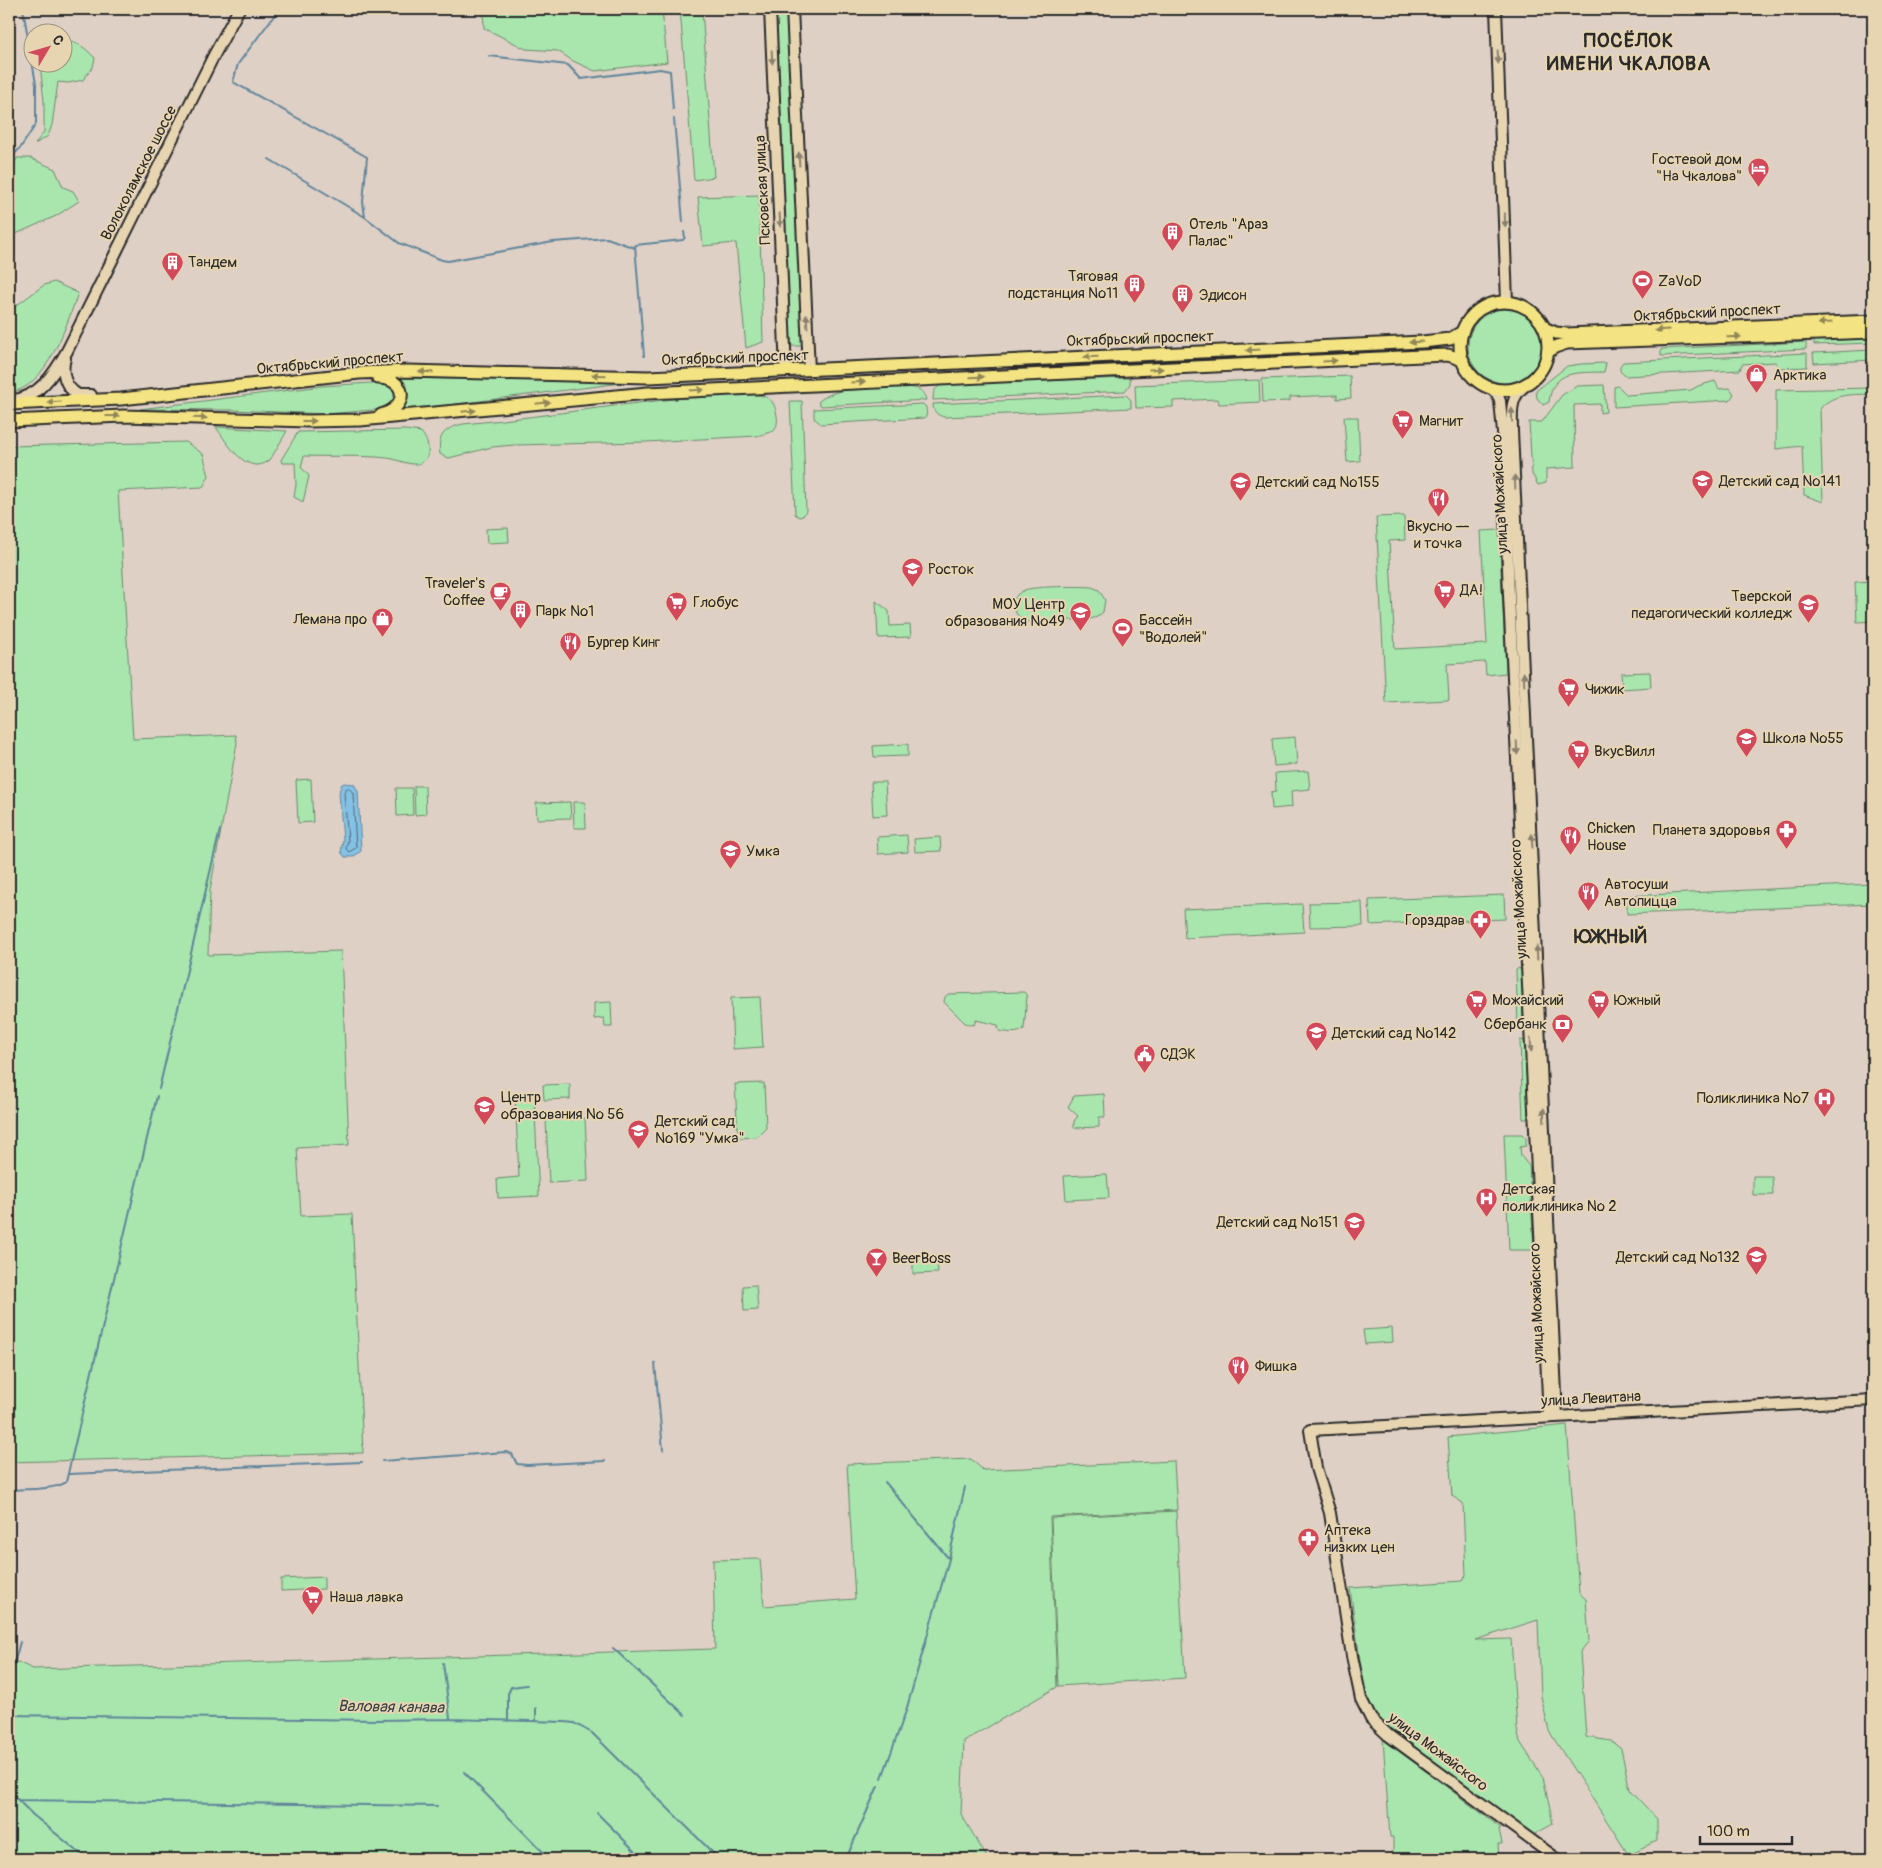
<svg xmlns="http://www.w3.org/2000/svg" width="1882" height="1868" font-family="Pangolin,sans-serif">
<style>
.green{fill:#a8e6ad;stroke:#6a886c}
.water{fill:#84c1e4;stroke:#60859a}
.lines{fill:none;stroke-linecap:round;stroke-linejoin:round}
.shore{stroke:#4f6775;stroke-width:1}
.stream{stroke:#60859a;stroke-width:2}
.secondary-casing{stroke:#2b2b2b;stroke-width:14}
.primary-casing{stroke:#2b2b2b;stroke-width:15}
.secondary{stroke:#e7d5b2;stroke-width:10}
.primary{stroke:#f4e382;stroke-width:11}
.oneway{fill:#89806e}
.oneway2{fill:#908756}
.labels{text-anchor:middle;dominant-baseline:central;stroke-width:4;stroke-linejoin:round;paint-order:stroke}
.poi-label{font-size:15px;fill:#2b2b2b;stroke:#e7d5b2;text-anchor:start}
.street-label{font-size:15px;fill:#2b2b2b;stroke:#e7d5b2}
.water-label{font-size:16px;font-style:italic;fill:#384247;stroke:#e7d5b2}
.district-label{font-size:20px;font-weight:bold;letter-spacing:1px;fill:#2b2b2b;stroke:#e7d5b2}
</style>
<rect width="100%" height="100%" fill="#dfd0c6"/>
<filter id="ink" filterUnits="userSpaceOnUse"><feTurbulence type="fractalNoise" baseFrequency=".02" numOctaves="2"/><feDisplacementMap in="SourceGraphic" scale="10" xChannelSelector="R" yChannelSelector="G"/><feConvolveMatrix kernelMatrix="1 2 1 2 8 2 1 2 1" color-interpolation-filters="sRGB"/></filter>
<g filter="url(#ink)">
<path class="green" d="M483 9H662L667 62 595 71 573 61 558 51 526 49 484 28Z
M680 9H702L714 177 694 180Z
M776 9H787L802 346H791Z
M63 41C79 42 84 47 95 58L93 67 83 80 68 83 58 82 52 125 48 136 35 144 44 132V102L40 63 62 62Z
M17 158H30L55 169 63 187 73 191 79 201 56 216 9 237V175Z
M759 195 763 342 746 348 736 243 703 246 698 197Z
M54 282 78 293C67 324 47 388 9 393V311L44 285Z
M1468 346a37 37 0 1 1 74 0a37 37 0 1 1-74 0Z
M1873 338V343L1814 345V340Z
M1806 342V349L1661 356V349Z
M1873 350V360L1814 363 1813 353Z
M1807 353V367L1780 368 1775 362 1742 364 1740 370 1625 376 1620 371V366L1623 362Z
M1606 363 1604 372C1577 373 1553 369 1549 402L1543 405 1537 398 1536 391 1567 366 1581 364Z
M1350 376 1351 398 1337 399V395L1290 397V401L1263 402 1262 379Z
M396 378 630 382 401 411 403 406Z
M1130 378V384L1125 391 933 400C933 391 935 388 943 384Z
M1259 380 1260 402 1219 404 1218 399 1173 401V407L1136 408 1135 385Z
M1715 381 1719 389 1730 388 1734 394 1730 400 1614 407V387L1618 386 1627 395 1691 390 1698 386Z
M371 383 387 384 393 387 397 399 385 409 326 414 232 410 140 409 322 386Z
M1604 385 1606 412 1600 413V404L1574 405 1575 467 1546 469V483L1538 485 1532 474 1529 422H1542L1562 395 1577 386Z
M903 387C915 388 923 387 926 400L821 406 818 402C838 384 877 388 903 387Z
M1873 388V394C1855 395 1833 392 1820 409L1823 502 1804 495 1802 446 1776 449V390Z
M741 394C761 395 774 393 777 416 778 422 777 426 774 431L757 436 646 442 514 445 492 447 449 458 445 457 440 454C437 434 446 428 463 424 556 416 648 398 741 394Z
M1126 395 1131 400V408L945 417C938 416 933 412 933 404Z
M790 401H802L806 511 803 516 799 517 795 514Z
M923 404 926 407C926 410 928 416 924 418L821 424 814 418V409Z
M1344 417H1358L1360 461 1347 462Z
M216 427 287 431 270 460C247 478 227 443 216 427Z
M405 430 421 432C428 440 433 457 421 463 412 467 397 459 387 458 359 455 332 457 304 456L301 467 309 476 303 502 294 497 296 485 295 463H282L281 460 298 432Z
M186 442 203 454 209 476 203 487 118 491 133 739 236 735 237 743 210 890 208 955 341 951 349 1145 297 1148 301 1216 352 1214 363 1453 9 1462V446Z
M1404 516 1405 540 1389 541 1395 649 1487 644 1481 531 1499 530 1506 673 1486 675 1485 662 1447 664 1449 700 1386 703 1376 517Z
M508 528 509 542 487 543 486 529Z
M1873 581V621L1857 622 1855 582Z
M1092 587 1099 590 1105 600 1103 612 1097 617 1090 619 1031 622C1013 621 1006 596 1025 590 1035 586 1079 586 1092 587Z
M876 601 889 611 890 626 910 625 911 637 878 638Z
M1650 672 1651 687 1622 689 1621 673Z
M1295 737 1297 764 1274 766 1272 739Z
M908 744V756L874 757 873 746Z
M1308 771 1310 789 1291 791 1292 807 1272 809 1271 792 1276 791 1275 773Z
M311 779 313 822 298 823 296 780Z
M871 782H885L887 815 873 816Z
M414 786H425L426 814 415 815Z
M396 788H412L413 815 397 816Z
M570 802 571 818 537 819 536 803Z
M573 802H585L586 828H574Z
M907 835 908 852 878 854 877 837Z
M940 837 941 851 915 852 914 839Z
M1873 884V904L1627 914V896Z
M1504 895 1505 919 1370 925 1369 900Z
M1362 902 1363 926 1310 927 1309 903Z
M1302 904 1304 932 1185 938 1183 909Z
M1519 968 1522 972 1523 1025H1518L1516 970Z
M1024 992 1027 996 1024 1029C1017 1035 1007 1032 999 1031L998 1025 976 1020 974 1025 965 1023 944 1002 945 997 948 994Z
M760 997 763 1047 733 1049 731 998Z
M611 1002 612 1027H605L604 1018 594 1019V1003Z
M1520 1040 1525 1041 1528 1116 1527 1119H1523Z
M764 1083 766 1128 757 1137 738 1138 735 1084Z
M570 1084V1099L544 1100 543 1085Z
M515 1093H534L539 1196 498 1198 497 1179 519 1177Z
M1104 1094 1105 1117H1099V1127L1074 1128V1121L1078 1116 1068 1107 1074 1096Z
M585 1118 588 1181 549 1183 546 1120Z
M1504 1134H1522L1526 1138V1146L1520 1147 1521 1156 1529 1166 1534 1250H1509Z
M1107 1174 1109 1198 1066 1200 1064 1176Z
M1753 1176H1772L1773 1195H1753Z
M937 1257 938 1273 913 1274V1258Z
M756 1285 758 1310 744 1311 743 1286Z
M1392 1328 1393 1342 1365 1344 1363 1330Z
M1567 1425 1579 1593 1586 1599 1589 1641 1580 1652 1586 1737 1611 1741 1621 1749 1630 1790 1657 1819V1841L1628 1854 1549 1731 1541 1696 1538 1620 1475 1640 1511 1639 1517 1730 1520 1742 1543 1777 1553 1824 1533 1835 1384 1726 1375 1717 1365 1696 1350 1588 1463 1581 1466 1575 1463 1503 1452 1496 1448 1437Z
M971 1459 983 1470 1174 1461 1177 1510 1050 1517 1057 1687 964 1741 961 1814 988 1859H9V1658L33 1669 715 1649 713 1560 760 1559 764 1606 855 1599 847 1464Z
M1176 1511 1185 1678 1058 1686 1051 1518Z
M324 1577V1589L281 1591V1579Z
M1383 1739 1501 1828 1499 1829 1502 1844H1498L1499 1859H1393V1837H1390Z"/>
<path class="water" d="M344 783 354 784 358 791 361 851 353 857H345L341 852 343 840 339 793 341 785Z"/>
<g class="lines">
<path class="shore" d="M349 788 353 793 356 848 349 852 346 849 348 840 344 793 346 789Z"/>
<path class="stream" d="M279 9 238 64 233 82 367 157 363 202 365 217
M489 56 568 65 581 79 660 69 670 71 673 109
M674 119 683 222
M269 159 365 217 399 243 442 260 448 261 553 242 607 238 635 248
M9 160 21 147 36 124V84L23 9
M644 356 635 245 683 240 685 237 684 232
M159 1089 220 830
M655 1363 663 1450
M382 1461 506 1452 512 1454 517 1464 527 1465 605 1461
M69 1474 362 1462
M9 1490C23 1489 56 1490 66 1482L157 1096
M949 1558 965 1487
M613 1648 685 1715
M443 1663 450 1718
M9 1682 20 1642
M9 1715 378 1720 450 1719 565 1722 574 1723 592 1733 719 1859
M508 1721V1694L511 1687 527 1685
M536 1721V1708
M464 1772 550 1859
M882 1778 906 1711 949 1559 885 1482
M9 1791 33 1815 87 1859
M18 1800 437 1806
M597 1813 643 1859
M846 1859 878 1786"/>
<defs>
<path id="secondary" d="M770 9 786 371
M792 9 809 370
M1496 9 1507 302
M65 358C61 373 65 387 78 395H91
M1526 385C1509 397 1512 413 1512 431L1557 1416
M1491 388 1497 394 1500 401 1503 432 1509 595 1549 1417
M10 401C39 398 54 374 67 351L213 57 239 9
M1557 1859 1388 1735 1371 1719 1361 1699 1352 1656 1330 1513 1316 1468 1310 1430 1873 1400"/>
<path id="primary" d="M1460 346a44 44 0 1 1 88 0a44 44 0 1 1-88 0Z
M1544 328 1556 333 1567 334 1873 321
M1548 352 1555 347 1567 343 1873 332
M378 378C407 378 410 407 381 415
M9 404 121 399 359 373 407 371 648 377 1422 342 1450 339 1462 332
M9 421 123 416 309 421 360 420 648 393 1422 356 1448 355 1463 360"/>
</defs>
<use href="#secondary" class="secondary-casing"/>
<use href="#primary" class="primary-casing"/>
<use href="#secondary" class="secondary"/>
<use href="#primary" class="primary"/>
</g>
<defs><path id="oneway-solid" d="M-6-.8H1V-3.2L6.5 0L1 3.2V.8H-6Z" transform="scale(1.25)"/></defs>
<g class="oneway">
<use href="#oneway-solid" transform="translate(772 57) rotate(87)"/>
<use href="#oneway-solid" transform="translate(1498 57) rotate(87)"/>
<use href="#oneway-solid" transform="translate(799 159) rotate(-93)"/>
<use href="#oneway-solid" transform="translate(780 220) rotate(87)"/>
<use href="#oneway-solid" transform="translate(1505 220) rotate(88)"/>
<use href="#oneway-solid" transform="translate(807 321) rotate(-93)"/>
<use href="#oneway-solid" transform="translate(1512 415) rotate(-91)"/>
<use href="#oneway-solid" transform="translate(1515 482) rotate(-93)"/>
<use href="#oneway-solid" transform="translate(1524 679) rotate(-93)"/>
<use href="#oneway-solid" transform="translate(1517 748) rotate(87)"/>
<use href="#oneway-solid" transform="translate(1532 841) rotate(-93)"/>
<use href="#oneway-solid" transform="translate(1537 953) rotate(-93)"/>
<use href="#oneway-solid" transform="translate(1531 1045) rotate(87)"/>
<use href="#oneway-solid" transform="translate(1544 1115) rotate(-93)"/>
</g>
<g class="oneway2">
<use href="#oneway-solid" transform="translate(1825 323) rotate(177)"/>
<use href="#oneway-solid" transform="translate(1662 330) rotate(177)"/>
<use href="#oneway-solid" transform="translate(1734 337) rotate(-2)"/>
<use href="#oneway-solid" transform="translate(1416 342) rotate(177)"/>
<use href="#oneway-solid" transform="translate(1253 350) rotate(177)"/>
<use href="#oneway-solid" transform="translate(1091 357) rotate(178)"/>
<use href="#oneway-solid" transform="translate(1330 361) rotate(-3)"/>
<use href="#oneway-solid" transform="translate(1156 369) rotate(-3)"/>
<use href="#oneway-solid" transform="translate(426 372) rotate(-179)"/>
<use href="#oneway-solid" transform="translate(599 375) rotate(-179)"/>
<use href="#oneway-solid" transform="translate(977 377) rotate(-2)"/>
<use href="#oneway-solid" transform="translate(858 382) rotate(-3)"/>
<use href="#oneway-solid" transform="translate(697 390) rotate(-3)"/>
<use href="#oneway-solid" transform="translate(54 402) rotate(177)"/>
<use href="#oneway-solid" transform="translate(543 403) rotate(-6)"/>
<use href="#oneway-solid" transform="translate(469 411) rotate(-6)"/>
<use href="#oneway-solid" transform="translate(113 416)"/>
<use href="#oneway-solid" transform="translate(200 418) rotate(2)"/>
<use href="#oneway-solid" transform="translate(309 421)"/>
</g>
</g>
<defs>
<symbol id="hotel-pin" viewBox="-11 -11 22 30"><path d="M0 17L-7.5 6A9.5 9.5 0 1 1 7.5 6Z" fill="#d1495b" stroke="#e7d5b2"/><path d="M-6-4.5h1.5V1H6V5H4.5V3h-9V5H-6ZM-4 0a1.8 1.8 0 1 1 3.6 0ZM.5 0V-2.5h3Q6-2.5 6 0Z" fill="#fff"/></symbol>
<symbol id="building-pin" viewBox="-11 -11 22 30"><path d="M0 17L-7.5 6A9.5 9.5 0 1 1 7.5 6Z" fill="#d1495b" stroke="#e7d5b2"/><path d="M-4-6H4V6H1V3H-1V6H-4ZM-2.5-4.3h1.7v1.8h-1.7ZM.8-4.3h1.7v1.8H.8ZM-2.5-1h1.7V.8h-1.7ZM.8-1h1.7V.8H.8Z" fill="#fff"/></symbol>
<symbol id="stadium-pin" viewBox="-11 -11 22 30"><path d="M0 17L-7.5 6A9.5 9.5 0 1 1 7.5 6Z" fill="#d1495b" stroke="#e7d5b2"/><path d="M0-5a6.5 5 0 1 0 0 10a6.5 5 0 1 0 0-10ZM-3.5-1.8h7v3.6h-7Z" fill="#fff"/></symbol>
<symbol id="shop-pin" viewBox="-11 -11 22 30"><path d="M0 17L-7.5 6A9.5 9.5 0 1 1 7.5 6Z" fill="#d1495b" stroke="#e7d5b2"/><path d="M-5-2.5h2.3a2.7 3.5 0 0 1 5.4 0H5L5.5 6h-11ZM-1.5-2.5h3a1.5 2.3 0 0 0-3 0Z" fill="#fff"/></symbol>
<symbol id="supermarket-pin" viewBox="-11 -11 22 30"><path d="M0 17L-7.5 6A9.5 9.5 0 1 1 7.5 6Z" fill="#d1495b" stroke="#e7d5b2"/><path d="M-6-5.5h2.5l.6 2H6L4.5 2H-2.5L-4.4-4H-6ZM-1.5 3.2a1.3 1.3 0 1 0 .1 0ZM3 3.2a1.3 1.3 0 1 0 .1 0Z" fill="#fff"/></symbol>
<symbol id="school-pin" viewBox="-11 -11 22 30"><path d="M0 17L-7.5 6A9.5 9.5 0 1 1 7.5 6Z" fill="#d1495b" stroke="#e7d5b2"/><path d="M0-5L7-2L0 1L-7-2ZM-4 1L0 2.5L4 1V4Q0 6-4 4Z" fill="#fff"/></symbol>
<symbol id="restaurant-pin" viewBox="-11 -11 22 30"><path d="M0 17L-7.5 6A9.5 9.5 0 1 1 7.5 6Z" fill="#d1495b" stroke="#e7d5b2"/><path d="M-5-6h1v4h1v-4h1v4h1v-4h1v5L-1.5 .5V6h-2V.5L-5-1ZM5-6V6H3V1.5H1.5Q1.5-4 5-6Z" fill="#fff"/></symbol>
<symbol id="cafe-pin" viewBox="-11 -11 22 30"><path d="M0 17L-7.5 6A9.5 9.5 0 1 1 7.5 6Z" fill="#d1495b" stroke="#e7d5b2"/><path d="M-5.5-4.5H6V0H3Q3 3.5 0 3.5H-2.5Q-5.5 3.5-5.5 0ZM3-3.2v2h1.7v-2ZM-6 4.5H4V6H-6Z" fill="#fff"/></symbol>
<symbol id="university-pin" viewBox="-11 -11 22 30"><path d="M0 17L-7.5 6A9.5 9.5 0 1 1 7.5 6Z" fill="#d1495b" stroke="#e7d5b2"/><path d="M0-5L7-2L0 1L-7-2ZM-4 1L0 2.5L4 1V4Q0 6-4 4Z" fill="#fff"/></symbol>
<symbol id="pharmacy-pin" viewBox="-11 -11 22 30"><path d="M0 17L-7.5 6A9.5 9.5 0 1 1 7.5 6Z" fill="#d1495b" stroke="#e7d5b2"/><path d="M-2-6h4v4h4v4h-4v4h-4v-4h-4v-4h4Z" fill="#fff"/></symbol>
<symbol id="bank-pin" viewBox="-11 -11 22 30"><path d="M0 17L-7.5 6A9.5 9.5 0 1 1 7.5 6Z" fill="#d1495b" stroke="#e7d5b2"/><path d="M-6-4H6V4H-6ZM0-2.3a2.3 2.3 0 1 0 0 4.6a2.3 2.3 0 1 0 0-4.6Z" fill="#fff"/></symbol>
<symbol id="civic-pin" viewBox="-11 -11 22 30"><path d="M0 17L-7.5 6A9.5 9.5 0 1 1 7.5 6Z" fill="#d1495b" stroke="#e7d5b2"/><path d="M-.6-6.5H3V-4.5H.6V-3L4-1V1h2V6H-6V1h2V-1L-.6-3ZM-1.2 2.5V6h2.4V2.5Z" fill="#fff"/></symbol>
<symbol id="hospital-pin" viewBox="-11 -11 22 30"><path d="M0 17L-7.5 6A9.5 9.5 0 1 1 7.5 6Z" fill="#d1495b" stroke="#e7d5b2"/><path d="M-5-5h3v3.5h4V-5h3V5h-3V1.5h-4V5h-3Z" fill="#fff"/></symbol>
<symbol id="bar-pin" viewBox="-11 -11 22 30"><path d="M0 17L-7.5 6A9.5 9.5 0 1 1 7.5 6Z" fill="#d1495b" stroke="#e7d5b2"/><path d="M-6-5H6L.8 .8V4.5H3.5V6h-7V4.5H-.8V.8Z" fill="#fff"/></symbol>
</defs>
<g fill-rule="evenodd">
<use href="#hotel-pin" x="1746" y="156" width="25" height="34"/>
<use href="#building-pin" x="1160" y="220" width="25" height="34"/>
<use href="#building-pin" x="160" y="250" width="25" height="34"/>
<use href="#stadium-pin" x="1630" y="268" width="25" height="34"/>
<use href="#building-pin" x="1122" y="272" width="25" height="34"/>
<use href="#building-pin" x="1170" y="282" width="25" height="34"/>
<use href="#shop-pin" x="1744" y="362" width="25" height="34"/>
<use href="#supermarket-pin" x="1390" y="408" width="25" height="34"/>
<use href="#school-pin" x="1690" y="468" width="25" height="34"/>
<use href="#school-pin" x="1228" y="470" width="25" height="34"/>
<use href="#restaurant-pin" x="1426" y="486" width="25" height="34"/>
<use href="#school-pin" x="900" y="556" width="25" height="34"/>
<use href="#supermarket-pin" x="1432" y="578" width="25" height="34"/>
<use href="#cafe-pin" x="488" y="580" width="25" height="34"/>
<use href="#supermarket-pin" x="664" y="590" width="25" height="34"/>
<use href="#university-pin" x="1796" y="592" width="25" height="34"/>
<use href="#building-pin" x="508" y="598" width="25" height="34"/>
<use href="#school-pin" x="1068" y="600" width="25" height="34"/>
<use href="#shop-pin" x="370" y="606" width="25" height="34"/>
<use href="#stadium-pin" x="1110" y="616" width="25" height="34"/>
<use href="#restaurant-pin" x="558" y="630" width="25" height="34"/>
<use href="#supermarket-pin" x="1556" y="676" width="25" height="34"/>
<use href="#school-pin" x="1734" y="726" width="25" height="34"/>
<use href="#supermarket-pin" x="1566" y="738" width="25" height="34"/>
<use href="#pharmacy-pin" x="1774" y="818" width="25" height="34"/>
<use href="#restaurant-pin" x="1558" y="824" width="25" height="34"/>
<use href="#school-pin" x="718" y="838" width="25" height="34"/>
<use href="#restaurant-pin" x="1576" y="880" width="25" height="34"/>
<use href="#pharmacy-pin" x="1468" y="908" width="25" height="34"/>
<use href="#supermarket-pin" x="1464" y="988" width="25" height="34"/>
<use href="#supermarket-pin" x="1586" y="988" width="25" height="34"/>
<use href="#bank-pin" x="1550" y="1012" width="25" height="34"/>
<use href="#school-pin" x="1304" y="1020" width="25" height="34"/>
<use href="#civic-pin" x="1132" y="1042" width="25" height="34"/>
<use href="#hospital-pin" x="1812" y="1086" width="25" height="34"/>
<use href="#school-pin" x="472" y="1094" width="25" height="34"/>
<use href="#school-pin" x="626" y="1118" width="25" height="34"/>
<use href="#hospital-pin" x="1474" y="1186" width="25" height="34"/>
<use href="#school-pin" x="1342" y="1210" width="25" height="34"/>
<use href="#school-pin" x="1744" y="1244" width="25" height="34"/>
<use href="#bar-pin" x="864" y="1246" width="25" height="34"/>
<use href="#restaurant-pin" x="1226" y="1354" width="25" height="34"/>
<use href="#pharmacy-pin" x="1296" y="1526" width="25" height="34"/>
<use href="#supermarket-pin" x="300" y="1584" width="25" height="34"/>
</g>
<g class="labels">
<g class="poi-label">
<text x="1742" y="159" text-anchor="end">Гостевой дом<tspan x="1742" dy="17">"На Чкалова"</tspan></text>
<text x="1189" y="224">Отель "Араз<tspan x="1189" dy="17">Палас"</tspan></text>
<text x="188" y="262">Тандем</text>
<text x="1118" y="276" text-anchor="end">Тяговая<tspan x="1118" dy="17">подстанция №11</tspan></text>
<text x="1658" y="281">ZaVoD</text>
<text x="1199" y="295">Эдисон</text>
<text x="1773" y="375">Арктика</text>
<text x="1419" y="421">Магнит</text>
<text x="1719" y="481">Детский сад №141</text>
<text x="1256" y="482">Детский сад №155</text>
<text x="1438" y="526" text-anchor="middle">Вкусно —<tspan x="1438" dy="17">и точка</tspan></text>
<text x="928" y="569">Росток</text>
<text x="485" y="583" text-anchor="end">Traveler's<tspan x="485" dy="17">Coffee</tspan></text>
<text x="1460" y="590">ДА!</text>
<text x="1792" y="596" text-anchor="end">Тверской<tspan x="1792" dy="17">педагогический колледж</tspan></text>
<text x="693" y="602">Глобус</text>
<text x="1065" y="604" text-anchor="end">МОУ Центр<tspan x="1065" dy="17">образования №49</tspan></text>
<text x="536" y="611">Парк №1</text>
<text x="367" y="619" text-anchor="end">Лемана про</text>
<text x="1139" y="620">Бассейн<tspan x="1139" dy="17">"Водолей"</tspan></text>
<text x="587" y="642">Бургер Кинг</text>
<text x="1585" y="689">Чижик</text>
<text x="1763" y="738">Школа №55</text>
<text x="1594" y="751">ВкусВилл</text>
<text x="1587" y="828">Chicken<tspan x="1587" dy="17">House</tspan></text>
<text x="1770" y="830" text-anchor="end">Планета здоровья</text>
<text x="746" y="851">Умка</text>
<text x="1604" y="884">Автосуши<tspan x="1604" dy="17">Автопицца</tspan></text>
<text x="1465" y="920" text-anchor="end">Горздрав</text>
<text x="1492" y="1000">Можайский</text>
<text x="1614" y="1000">Южный</text>
<text x="1547" y="1024" text-anchor="end">Сбербанк</text>
<text x="1332" y="1033">Детский сад №142</text>
<text x="1160" y="1054">СДЭК</text>
<text x="501" y="1097">Центр<tspan x="501" dy="17">образования № 56</tspan></text>
<text x="1809" y="1098" text-anchor="end">Поликлиника №7</text>
<text x="655" y="1121">Детский сад<tspan x="655" dy="17">№169 "Умка"</tspan></text>
<text x="1502" y="1189">Детская<tspan x="1502" dy="17">поликлиника № 2</tspan></text>
<text x="1338" y="1222" text-anchor="end">Детский сад №151</text>
<text x="1740" y="1257" text-anchor="end">Детский сад №132</text>
<text x="892" y="1258">BeerBoss</text>
<text x="1255" y="1366">Фишка</text>
<text x="1324" y="1530">Аптека<tspan x="1324" dy="17">низких цен</tspan></text>
<text x="329" y="1597">Наша лавка</text>
</g>
<g class="street-label">
<text transform="translate(139 173) rotate(-63)">Волоколамское шоссе</text>
<text transform="translate(763 190) rotate(-93)">Псковская улица</text>
<text transform="translate(1707 313) rotate(-3)">Октябрьский проспект</text>
<text transform="translate(1140 339) rotate(-2)">Октябрьский проспект</text>
<text transform="translate(735 358) rotate(-2)">Октябрьский проспект</text>
<text transform="translate(330 363) rotate(-5)">Октябрьский проспект</text>
<text transform="translate(1500 494) rotate(-93)">улица Можайского</text>
<text transform="translate(1519 899) rotate(-93)">улица Можайского</text>
<text transform="translate(1537 1303) rotate(-92)">улица Можайского</text>
<text transform="translate(1591 1399) rotate(-3)">улица Левитана</text>
<text transform="translate(1438 1752) rotate(37)">улица Можайского</text>
</g>
<g class="water-label">
<text transform="translate(391 1707) rotate(1)">Валовая канава</text>
</g>
<g class="district-label">
<text x="1629" y="40">ПОСЁЛОК<tspan x="1629" dy="23">ИМЕНИ ЧКАЛОВА</tspan></text>
<text x="1611" y="936">ЮЖНЫЙ</text>
</g>
</g>
<rect width="1882" height="1868" fill="none" stroke="#e7d5b2" stroke-width="30"/>
<rect x="15" y="15" width="1852" height="1838" fill="none" stroke="#2b2b2b" stroke-width="2" filter="url(#ink)"/>
<g transform="translate(48 48) rotate(52)"><circle r="24" fill="#e7d5b2" stroke="#9c917c"/>
<path d="M0-4L9 19L0 12L-9 19Z" fill="#d1495b"/>
<text y="-8" font-size="14" font-weight="bold" text-anchor="middle" fill="#2b2b2b">С</text>
</g>
<path d="M1700 1836v8h92v-8" fill="none" stroke="#2b2b2b" stroke-width="2.5"/>
<text x="1707" y="1836" font-size="15" fill="#2b2b2b" stroke="#e7d5b2" stroke-width="4" paint-order="stroke">100 m</text>
</svg>
